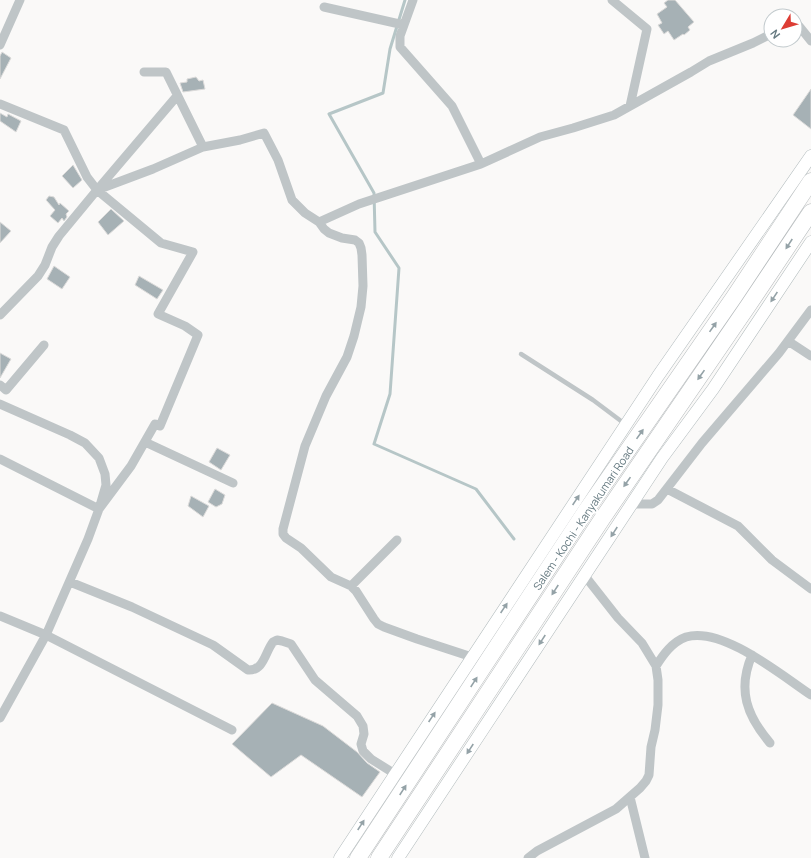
<svg xmlns="http://www.w3.org/2000/svg" width="811" height="858" font-family="Manrope,sans-serif">
<style>
.lines{fill:none;stroke-linecap:round;stroke-linejoin:round}
.stream{stroke:#b6c6c7;stroke-width:3}
.building{fill:#a6b1b5;stroke:#dcdbda}
.secondary-casing{stroke:#b1babc;stroke-width:13}
.highway-casing{stroke:#b5babc;stroke-width:17}
.lane{stroke:#bfc5c7;stroke-width:4.5}
.street{stroke:#bfc5c7;stroke-width:9}
.secondary{stroke:#fff;stroke-width:12}
.highway{stroke:#fff;stroke-width:16}
.oneway{fill:#94a2a7}
.labels{text-anchor:middle;dominant-baseline:central;stroke-width:4;stroke-linejoin:round;paint-order:stroke}
.street-label{font-size:11px;fill:#667a81;stroke:#fff}
</style>
<rect width="100%" height="100%" fill="#faf9f8"/>
<g class="lines">
<path class="stream" d="M405 0 390 49 383 93 329 114 374 193 375 232 399 268 390 394 374 444 476 489 514 539"/>
</g>
<path class="building" d="M668 0H675L694 22 688 27 690 30 684 35 683 34 674 40 668 31 664 34 658 25 662 23 657 14 667 7 664 3Z
M2 52 11 58 0 79V56Z
M196 77 199 81 203 80 205 89 183 92 180 83 187 82V79Z
M811 89V129L793 115Z
M0 113 7 117 8 114 21 121 16 132 0 121Z
M73 165 82 180 73 188 62 176Z
M49 196 54 197 59 205 60 203 69 211 66 214 67 217 64 221 62 218 58 223 50 216 55 210 46 200Z
M111 209 124 221 108 235 98 222Z
M0 222 11 231 0 243Z
M54 266 70 277 62 289 47 279Z
M139 276 163 290 157 299 135 285Z
M0 353 11 359 0 378Z
M217 448 230 455 221 470 209 462Z
M215 489 225 495 222 504 216 507 208 502Z
M191 496 209 506 203 517 188 506Z
M272 703 323 726 357 752 367 763 380 772 362 797 301 755 271 777 232 744Z"/>
<g class="lines">
<defs>
<path id="secondary" d="M340 858 658 376 811 156
M398 858 662 458 713 389 811 242"/>
<path id="highway" d="M358 858 587 509 734 297 811 181
M379 858 602 519 748 306 811 212"/>
</defs>
<use href="#secondary" class="secondary-casing"/>
<use href="#highway" class="highway-casing"/>
<path class="lane" d="M521 354 593 400 625 424"/>
<path class="street" d="M413 0 400 36V47L452 106 481 164
M612 0 647 29 630 106
M324 7 404 25
M795 27 799 26 811 41
M0 45 20 0
M144 72H166L203 147
M0 104 64 130 87 177 97 190 153 169 203 147 240 140 264 133 278 160 292 200 305 213 319 222 324 229 329 233 342 238 355 240 359 243 361 248 362 255 363 286 361 307 354 336 347 357 326 396 305 446 283 529V534L286 538 301 548 331 577 351 586 356 591 374 619 378 624 384 627 417 639 472 657
M319 222 359 204 481 164 540 137 573 128 614 115 691 72 709 61 753 43 771 34
M0 315 38 276 45 265 52 247 59 236 97 190 177 96
M788 341 811 356
M0 385 6 390 44 345
M0 404 70 435 85 443 99 458 105 474 106 485 99 509 88 539 46 635 0 718
M145 442 233 483
M0 459 99 509 131 466 155 424 160 426 198 335 185 326 158 314 193 252 161 243 97 190
M667 489 738 526 772 560 811 589
M632 504H652L658 500 702 443 779 353 811 310
M70 582 132 607 213 645 248 670C264 671 265 652 273 642L277 640 282 641 291 644 315 680 357 716 363 726 364 734 361 744 363 751 371 759 395 774
M351 586 397 540
M0 616 46 635 232 730
M752 655C737 690 747 716 770 743
M656 666C663 655 672 642 686 637 722 626 781 675 811 695
M630 797 645 858
M528 858 537 851 616 809 640 788 646 781 649 775 651 747 655 730 658 705V680L656 666 642 643 618 618 585 576"/>
<use href="#secondary" class="secondary"/>
<use href="#highway" class="highway"/>
</g>
<defs><path id="oneway-solid" d="M-6-.8H1V-3.2L6.5 0L1 3.2V.8H-6Z"/></defs>
<g class="oneway">
<use href="#oneway-solid" transform="translate(789 244) rotate(123)"/>
<use href="#oneway-solid" transform="translate(774 297) rotate(124)"/>
<use href="#oneway-solid" transform="translate(713 327) rotate(-55)"/>
<use href="#oneway-solid" transform="translate(701 375) rotate(125)"/>
<use href="#oneway-solid" transform="translate(640 434) rotate(-55)"/>
<use href="#oneway-solid" transform="translate(627 482) rotate(125)"/>
<use href="#oneway-solid" transform="translate(576 500) rotate(-56)"/>
<use href="#oneway-solid" transform="translate(614 532) rotate(123)"/>
<use href="#oneway-solid" transform="translate(555 590) rotate(123)"/>
<use href="#oneway-solid" transform="translate(504 608) rotate(-56)"/>
<use href="#oneway-solid" transform="translate(542 640) rotate(123)"/>
<use href="#oneway-solid" transform="translate(474 682) rotate(-57)"/>
<use href="#oneway-solid" transform="translate(432 717) rotate(-56)"/>
<use href="#oneway-solid" transform="translate(470 749) rotate(123)"/>
<use href="#oneway-solid" transform="translate(403 790) rotate(-57)"/>
<use href="#oneway-solid" transform="translate(361 825) rotate(-57)"/>
</g>
<g class="labels">
<g class="street-label">
<text transform="translate(583 518) rotate(-56)">Salem - Kochi - Kanyakumari Road</text>
</g>
</g>
<g transform="translate(783 28) rotate(232)"><circle r="19" fill="#ffffff" stroke="#c2cacd"/>
<path d="M0-3L7 15L0 10L-7 15Z" fill="#dd3d34"/>
<text y="-6" font-size="11" font-weight="bold" text-anchor="middle" fill="#667a81">N</text>
</g>
</svg>
